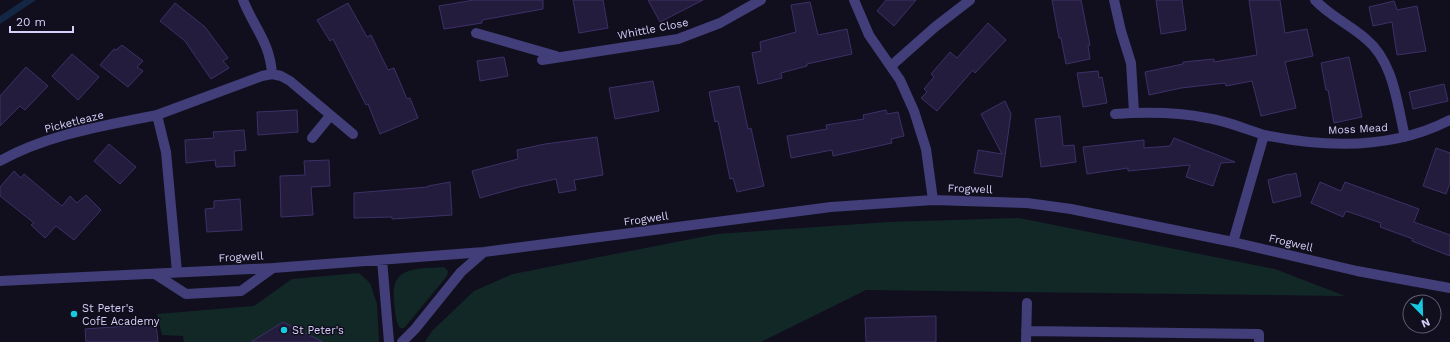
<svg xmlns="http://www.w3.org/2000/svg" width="1450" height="342" font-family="'Work Sans',sans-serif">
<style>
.green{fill:#122827}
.water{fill:#132643}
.building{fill:#241c3d;stroke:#3c3167}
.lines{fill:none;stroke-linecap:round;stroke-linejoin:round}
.minor{stroke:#413e79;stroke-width:10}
.poi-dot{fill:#17c9e0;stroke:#110f1e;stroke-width:1.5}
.labels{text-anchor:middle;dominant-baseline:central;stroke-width:3;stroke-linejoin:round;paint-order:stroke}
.street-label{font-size:11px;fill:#d6d1fa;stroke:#110f1e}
.poi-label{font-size:11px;fill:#d6d1fa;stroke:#110f1e;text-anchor:start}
</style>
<rect width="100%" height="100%" fill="#110f1e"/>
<path class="green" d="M1019 218 1275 269 1345 296 866 290 761 342H425L432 331 474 291 513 274 717 234 889 222Z
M444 267 448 271 447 276 405 327 404 328H400C395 321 395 309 394 301 394 297 393 292 394 288 397 265 427 269 444 267Z
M359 273 370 283 377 304 379 342H184L183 336 162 335 157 314 254 306 292 279Z"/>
<path class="water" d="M24 0H36L0 24V16Z"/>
<path class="building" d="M474 0H543V9L482 20V23L444 29 439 6Z
M573 0H603L608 28 579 33Z
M648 0H703L660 22Z
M886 0H916L894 26 877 11Z
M1052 0H1081L1090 45 1088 46 1090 59 1066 64 1061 38H1059Z
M1156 0H1182L1186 30 1161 34Z
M1249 0H1280L1285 33 1307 29 1313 56 1285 62 1296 108 1261 116 1252 81 1226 86 1225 83 1181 88 1149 95 1145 72 1183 64V62L1214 59V62L1257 55Z
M1394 1 1397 10 1417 6 1426 51 1397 55 1392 22 1373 26 1369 7Z
M810 2 818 35 847 29 852 54 807 64V66L781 73 782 78 758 84 752 53 761 51 760 42 796 32 791 5Z
M175 3 205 27 228 58 223 61 229 68 211 79 185 41 160 21Z
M348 3 367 37 371 35 388 70 394 68 407 99 410 98 418 118 380 134 368 104 366 105 333 39 330 41 317 20Z
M988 23 1006 40 975 73 973 70 937 111 921 98 927 92 924 89 934 77 931 74 950 52 957 58Z
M122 45 143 61 137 67 143 71 128 87 100 65 114 49 116 50Z
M72 54 99 77 78 100 52 76Z
M504 57 508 76 480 81 477 61Z
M1349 57 1362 117 1334 123 1328 90H1326L1321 63Z
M26 67 48 86 25 110 20 106 0 126V96Z
M1098 71 1099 78 1102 77 1107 103 1083 107 1077 73Z
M653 81 659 111 615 119 609 88Z
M1444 84 1448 101 1413 109 1409 92Z
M739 86 748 129 751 128 764 186 737 192 733 178 730 179 718 121 715 122 709 92Z
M1005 101 1011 114 1002 177 974 173 978 150 1002 154 981 114Z
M297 110 298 132 258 135 257 112Z
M886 110 887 114 898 112 904 136 891 139 892 143 833 156 832 150 791 158 787 136 827 129 826 125 864 119 863 115Z
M1060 116 1063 146 1074 145 1076 162 1041 167 1035 119Z
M244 130 246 150 234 151 235 166 216 167 215 160 186 163 185 140 214 138 213 132Z
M597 137 603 175 574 180 576 190 559 193 556 179 519 187 480 198 472 171 518 159 517 150 545 144Z
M1174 138 1235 162 1221 163 1213 186 1186 177 1190 165 1128 171V168L1087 174 1083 147 1144 140V148L1170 146Z
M109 144 136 167 120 184 94 161Z
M1436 148 1450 153V183L1446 194 1423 186Z
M329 160 330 186 311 187 313 215 281 217 280 176 305 175 304 161Z
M14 171 21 178 24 174 62 206 70 196 77 203 86 195 101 210 74 240 56 226 45 238 31 225 34 223 0 196V187Z
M1296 173 1301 196 1273 203 1268 180 1289 174V175Z
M450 182 452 215 392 219V217L354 218V193L428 187V186Z
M1320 182 1341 191 1345 182 1419 209 1414 222 1450 235V256L1412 241 1413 239 1380 227 1381 223 1346 211 1343 217 1311 203Z
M240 199 242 230 207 232 205 209 214 208V201Z
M936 316V342H866L865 318Z
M283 322 323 342H251Z
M156 324 158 342H86L85 329Z"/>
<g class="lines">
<path class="minor" d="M243 0C254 28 270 42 272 74
M854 0 869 35 900 80 914 111 926 149 933 200
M1114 0 1121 31 1131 63 1134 112
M1315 0C1330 16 1350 25 1366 39 1394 62 1397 104 1405 137
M476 33 556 56
M542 60 678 39 720 23 761 0
M891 66 935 27 970 0
M1115 114C1145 112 1177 112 1207 118 1227 121 1245 129 1264 135L1233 242
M157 115 262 76 272 74 281 76 290 81 353 134
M1264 135C1326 148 1392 150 1450 120
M312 138 330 116
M0 161C48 134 104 126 157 115L166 152 177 272
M382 260 389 342
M155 274 186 294 241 291 273 268
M0 281 273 268 484 252 831 207 933 200 1027 203 1071 209 1233 242 1357 271 1450 288
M1026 331 1259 334V342
M402 342 415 329 461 272 484 252
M1026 342 1027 303"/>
</g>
<g class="poi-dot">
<circle cx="74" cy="314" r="4"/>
<circle cx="284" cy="330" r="4"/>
</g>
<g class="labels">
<g class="street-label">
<text transform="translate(653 29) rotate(-11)">Whittle Close</text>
<text transform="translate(74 122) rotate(-14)">Picketleaze</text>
<text transform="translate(1358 129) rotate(-3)">Moss Mead</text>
<text transform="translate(970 189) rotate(2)">Frogwell</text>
<text transform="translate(646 219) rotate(-8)">Frogwell</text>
<text transform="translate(1291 243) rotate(13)">Frogwell</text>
<text transform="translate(241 257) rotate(-3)">Frogwell</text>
</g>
<g class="poi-label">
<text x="82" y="308">St Peter's<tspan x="82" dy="13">CofE Academy</tspan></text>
<text x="292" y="330">St Peter's</text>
</g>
</g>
<g transform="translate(1422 314) rotate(157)"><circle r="19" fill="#110f1e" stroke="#605d76"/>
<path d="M0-3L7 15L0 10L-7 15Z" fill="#17c9e0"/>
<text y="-6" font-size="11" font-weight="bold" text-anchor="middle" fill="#d6d1fa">N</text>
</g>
<path d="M10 26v6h63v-6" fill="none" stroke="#d6d1fa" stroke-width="2"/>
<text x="16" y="26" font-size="12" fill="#d6d1fa" stroke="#110f1e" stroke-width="3" paint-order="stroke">20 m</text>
</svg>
